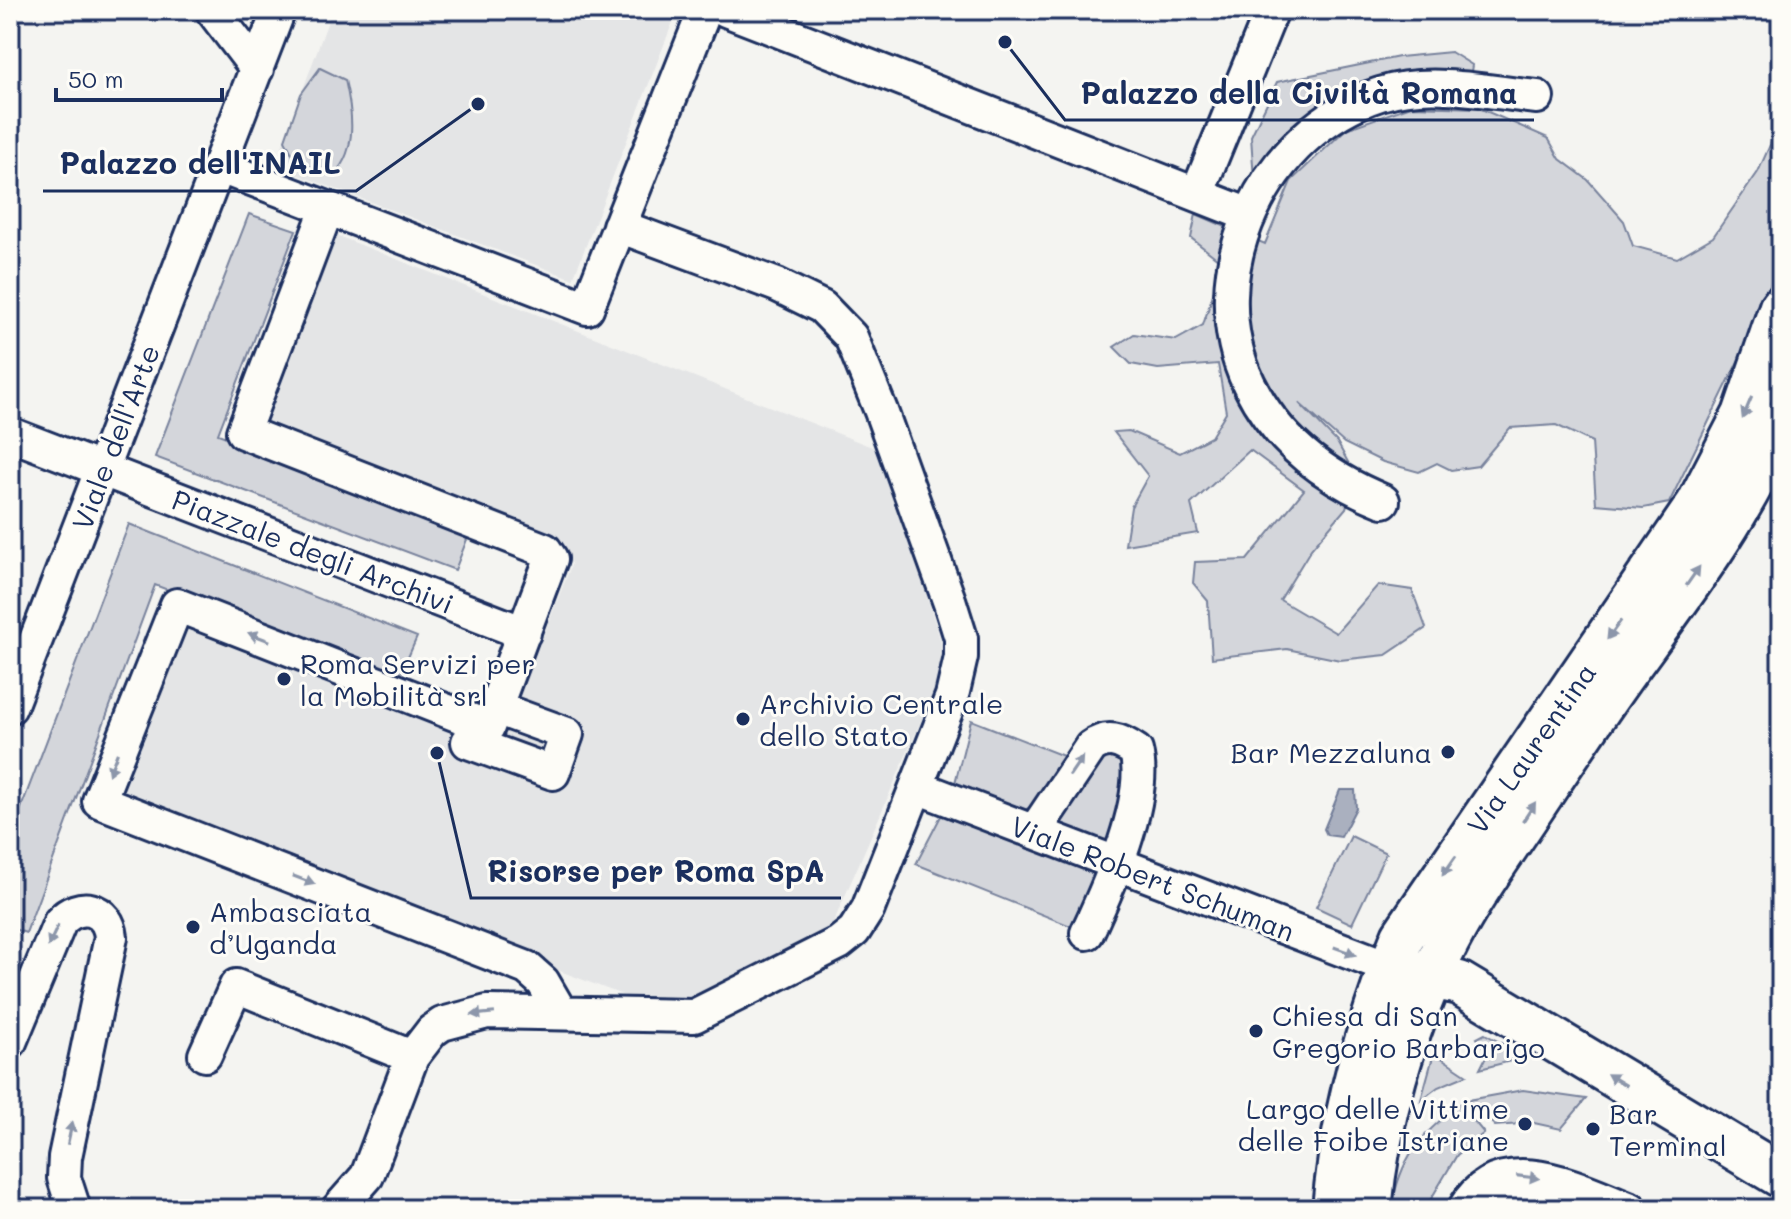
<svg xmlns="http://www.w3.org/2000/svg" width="1791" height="1219" font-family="Mali,sans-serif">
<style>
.built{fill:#e4e5e6}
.green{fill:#d4d6db;stroke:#78829c;stroke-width:2}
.water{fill:#aab0bf;stroke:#717c98;stroke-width:2}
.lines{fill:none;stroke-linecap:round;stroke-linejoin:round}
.minor-casing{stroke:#1b2f5e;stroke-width:38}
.major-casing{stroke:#1b2f5e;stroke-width:48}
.minor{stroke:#fdfcf7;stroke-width:32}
.major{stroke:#fdfcf7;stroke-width:42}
.oneway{fill:#8c96aa}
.poi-dot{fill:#1b2f5e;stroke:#fdfcf7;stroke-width:3}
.labels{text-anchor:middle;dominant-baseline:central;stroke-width:6;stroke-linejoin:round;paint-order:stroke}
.street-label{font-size:28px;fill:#1b2f5e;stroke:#fdfcf7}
.poi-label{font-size:28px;fill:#1b2f5e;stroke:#fdfcf7;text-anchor:start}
.leader{fill:none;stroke:#1b2f5e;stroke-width:3}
.callout-dot{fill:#1b2f5e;stroke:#fdfcf7;stroke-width:3}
.callout-label{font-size:30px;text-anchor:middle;font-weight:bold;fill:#1b2f5e;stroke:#fdfcf7;stroke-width:6;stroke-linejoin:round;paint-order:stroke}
</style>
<rect width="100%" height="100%" fill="#f4f4f1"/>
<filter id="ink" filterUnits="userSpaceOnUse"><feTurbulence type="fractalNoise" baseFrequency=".0125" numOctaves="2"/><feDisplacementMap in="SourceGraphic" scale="16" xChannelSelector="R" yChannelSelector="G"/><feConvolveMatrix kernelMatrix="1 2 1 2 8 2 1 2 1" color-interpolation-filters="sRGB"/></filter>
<g filter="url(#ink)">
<path class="built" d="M332 10H650L674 19 573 279 275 166Z
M328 232 882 451 947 661 825 942 712 997 625 996 112 799 182 614 503 738 572 563 252 440Z"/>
<path class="green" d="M1451 52 1472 65 1468 93 1404 90 1254 180 1251 136 1277 82 1399 57Z
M320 68 345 80C352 110 358 149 335 173L297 163 285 140 301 94Z
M1411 106 1479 108 1548 138 1560 159 1588 180 1624 221 1633 246 1677 258 1713 237 1758 172 1774 136 1781 143V221L1768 300 1669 503 1643 508 1596 504 1592 442 1556 425 1510 428 1478 466 1451 470 1437 463 1419 472 1383 462 1344 443 1299 403 1337 442 1355 475 1346 508 1311 549 1280 600 1336 633 1378 585 1412 590 1426 628 1386 655 1340 660 1287 649 1212 658 1208 601 1193 583 1195 562 1247 560 1304 490 1250 450 1191 504 1198 533 1125 545 1131 507 1148 476 1114 432 1129 431 1180 453 1211 437 1226 412 1218 364 1158 369 1131 364 1114 347 1134 334 1176 340 1203 325 1223 263 1191 238 1196 214 1265 244 1291 181 1346 129Z
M249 214 296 230 218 434 471 529 455 570 155 457Z
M129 524 417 637 399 678 155 585 26 933 10 928V837Z
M971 720 1066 757 1031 807 1020 812 954 787Z
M1107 752 1131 763 1107 845 1056 824Z
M943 812 1094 871 1097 875 1073 927 916 864Z
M1351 836 1386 853 1352 924 1316 907Z
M1485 1034 1515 1051 1511 1061 1480 1069 1488 1053 1477 1038Z
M1434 1053 1467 1075 1438 1087 1421 1100Z
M1523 1090 1586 1099 1561 1129 1534 1123 1495 1126 1468 1100Z
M1460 1104 1484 1133 1457 1155 1425 1209H1391C1401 1157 1418 1137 1460 1104Z"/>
<path class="water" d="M1340 790H1355L1356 808 1341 837 1327 835 1324 829Z"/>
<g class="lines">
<defs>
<path id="minor" d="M212 10 257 69
M726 10 1249 215
M218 166 587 308 705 10
M1197 194 1272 10
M327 209 243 432 545 550 551 559
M10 434 524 633
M1383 501C1326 478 1277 441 1249 384 1196 272 1265 131 1380 94 1430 78 1486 92 1537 97
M551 559 488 727 177 605 99 801 527 968 543 982 561 1013
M10 707 279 10
M468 742 553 773 567 734 496 708
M917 787 1390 968
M1034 832 1091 747C1108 735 1120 740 1136 751 1149 799 1108 888 1087 933
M10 1042 60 922C79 901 108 907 111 937L65 1157 64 1178 74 1209
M205 1055 236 986 412 1057
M338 1209 367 1176 412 1057 432 1031 442 1024 487 1012 694 1016 839 943 854 931 868 909 952 696 961 657V638L950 603 881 411 851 337 822 307 777 285 619 226
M1464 1209C1501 1146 1579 1189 1631 1209
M1487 1209 1510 1201 1551 1209"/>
<path id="major" d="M1407 971 1459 983 1781 1176
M1334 1209C1342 1114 1367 1024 1403 936L1698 504 1744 415 1781 307
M1370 1209C1378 1122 1404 1032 1442 953 1462 911 1489 873 1515 834 1552 779 1588 723 1627 669 1684 591 1745 512 1781 422"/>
</defs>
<use href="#minor" class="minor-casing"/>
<use href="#major" class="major-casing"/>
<use href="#minor" class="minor"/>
<use href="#major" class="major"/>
</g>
<defs><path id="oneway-solid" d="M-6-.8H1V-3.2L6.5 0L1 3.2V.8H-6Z" transform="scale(2)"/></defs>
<g class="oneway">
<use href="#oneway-solid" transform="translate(1747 408) rotate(113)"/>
<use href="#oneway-solid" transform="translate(1693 576) rotate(-55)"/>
<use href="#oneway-solid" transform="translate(1614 630) rotate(126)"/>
<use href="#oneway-solid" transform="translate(259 637) rotate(-159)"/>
<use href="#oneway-solid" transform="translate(113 764) rotate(112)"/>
<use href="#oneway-solid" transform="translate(1076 766) rotate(-56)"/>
<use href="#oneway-solid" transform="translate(1529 812) rotate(-57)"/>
<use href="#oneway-solid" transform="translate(1449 866) rotate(125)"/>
<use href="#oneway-solid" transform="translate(304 880) rotate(21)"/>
<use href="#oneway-solid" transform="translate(53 936) rotate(115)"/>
<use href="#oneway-solid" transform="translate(1345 951) rotate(20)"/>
<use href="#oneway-solid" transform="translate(483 1014) rotate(174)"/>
<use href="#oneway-solid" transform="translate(1617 1080) rotate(-149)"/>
<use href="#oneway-solid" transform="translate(70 1133) rotate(-78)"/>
<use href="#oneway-solid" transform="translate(1528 1177) rotate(7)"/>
</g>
</g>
<g class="poi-dot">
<circle cx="284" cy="679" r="8"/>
<circle cx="743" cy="719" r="8"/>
<circle cx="1448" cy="752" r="8"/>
<circle cx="193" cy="927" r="8"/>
<circle cx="1256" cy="1031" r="8"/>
<circle cx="1525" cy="1124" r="8"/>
<circle cx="1593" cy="1129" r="8"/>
</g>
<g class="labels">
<g class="street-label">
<text transform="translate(115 437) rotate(-69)">Viale dell'Arte</text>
<text transform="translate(313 551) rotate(21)">Piazzale degli Archivi</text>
<text transform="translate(1531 748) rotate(-55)">Via Laurentina</text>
<text transform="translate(1153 878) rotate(21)">Viale Robert Schuman</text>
</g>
<g class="poi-label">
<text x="300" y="663">Roma Servizi per<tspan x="300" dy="32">la Mobilità srl</tspan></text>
<text x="759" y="703">Archivio Centrale<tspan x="759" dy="32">dello Stato</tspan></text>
<text x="1432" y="752" text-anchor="end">Bar Mezzaluna</text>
<text x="209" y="911">Ambasciata<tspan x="209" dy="32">d’Uganda</tspan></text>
<text x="1272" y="1015">Chiesa di San<tspan x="1272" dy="32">Gregorio Barbarigo</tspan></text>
<text x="1509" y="1108" text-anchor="end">Largo delle Vittime<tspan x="1509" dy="32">delle Foibe Istriane</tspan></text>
<text x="1609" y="1113">Bar<tspan x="1609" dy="32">Terminal</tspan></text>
</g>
</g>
<path class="leader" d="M1005 42L1065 120H1534M478 104L356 191H43M437 753L471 898H841"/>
<g class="callout-dot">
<circle cx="1005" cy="42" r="8"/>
<circle cx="478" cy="104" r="8"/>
<circle cx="437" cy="753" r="8"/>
</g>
<g class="callout-label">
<text x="1299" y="104">Palazzo della Civiltà Romana</text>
<text x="200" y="174">Palazzo dell'INAIL</text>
<text x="656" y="882">Risorse per Roma SpA</text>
</g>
<rect width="1791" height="1219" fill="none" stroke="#fdfcf7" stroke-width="40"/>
<rect x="20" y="20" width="1751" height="1179" fill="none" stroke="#1b2f5e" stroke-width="3" filter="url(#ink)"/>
<path d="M56 88v12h166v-12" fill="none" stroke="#1b2f5e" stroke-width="4"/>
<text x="68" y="88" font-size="24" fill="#1b2f5e" stroke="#fdfcf7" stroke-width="6" paint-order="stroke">50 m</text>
</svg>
